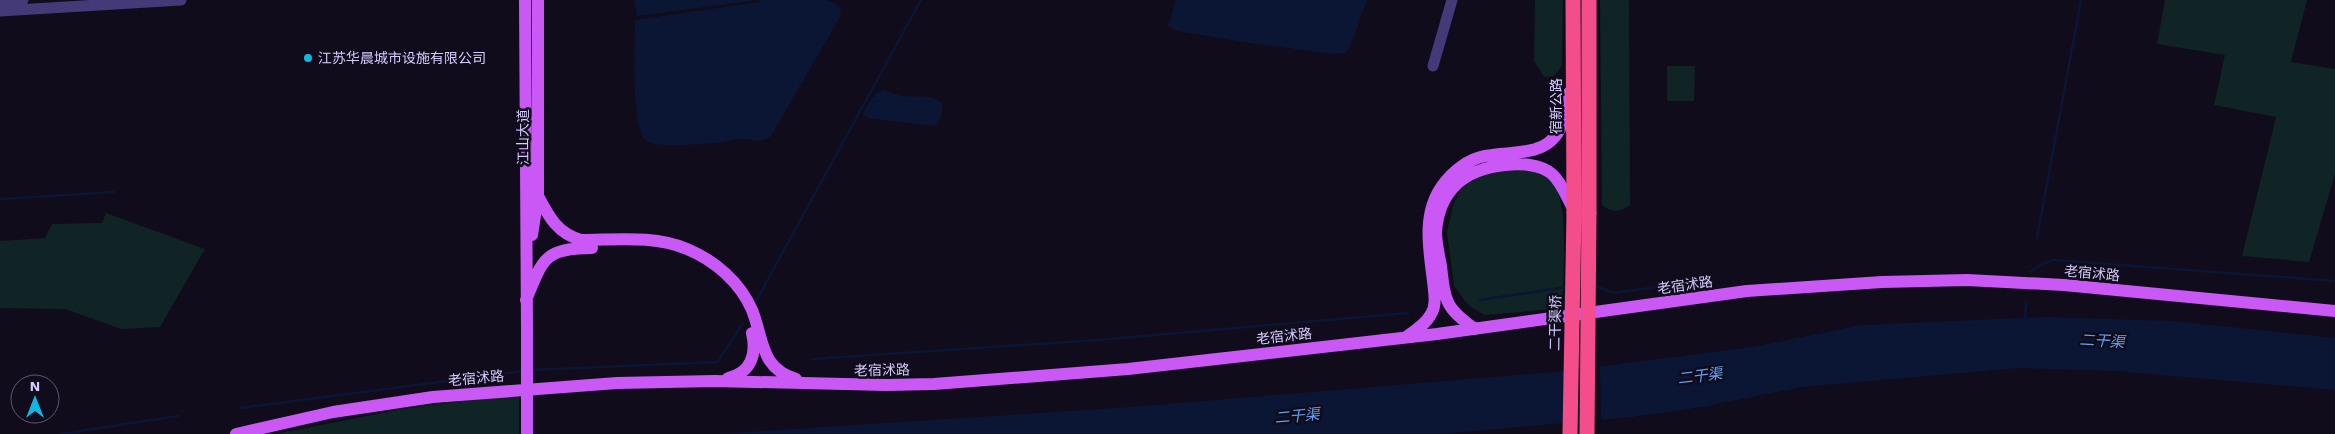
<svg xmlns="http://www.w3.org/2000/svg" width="2335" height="434" font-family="'Work Sans','Noto Sans SC',sans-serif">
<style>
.green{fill:#102325}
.water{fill:#0b1635}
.pier{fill:#100c1b}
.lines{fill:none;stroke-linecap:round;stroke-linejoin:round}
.stream{stroke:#0b1635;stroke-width:2.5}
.minor{stroke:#433a77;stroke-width:11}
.major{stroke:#ca58f4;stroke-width:12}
.highway{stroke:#f34d8c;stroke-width:15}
.major-bridge{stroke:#ca58f4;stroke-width:12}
.highway-bridge{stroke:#f34d8c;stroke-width:15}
.poi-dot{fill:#0fb8e2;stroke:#100c1b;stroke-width:2}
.labels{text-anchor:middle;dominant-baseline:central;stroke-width:5;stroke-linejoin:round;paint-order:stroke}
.poi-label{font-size:14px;fill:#d4cafc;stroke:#100c1b;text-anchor:start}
.street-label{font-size:14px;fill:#d4cafc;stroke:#100c1b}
.water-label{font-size:15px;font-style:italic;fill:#5fa0f4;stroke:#100c1b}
</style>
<rect width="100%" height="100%" fill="#100c1b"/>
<path class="green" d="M1535 0H1563L1562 66 1554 76 1544 77 1534 61Z
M1600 0H1629L1630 205C1620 212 1612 213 1602 205Z
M2165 0H2307L2291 62 2335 69V174L2309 262 2242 256 2276 117 2214 105 2225 55 2157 44Z
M1667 66H1695L1694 101H1667Z
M1505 169C1519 170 1540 169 1550 178 1570 197 1563 272 1563 299L1561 306 1553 309 1485 315 1469 306 1454 286 1447 232 1453 205 1461 190 1479 175Z
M106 213 205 249 160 327 121 329 65 309 0 308V241L45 238 52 224 102 223Z
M519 394V434H275L403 409Z"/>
<path class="water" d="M634 0H757L637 16Z
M759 0H825L833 2 841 8 840 17 771 136C761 145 747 137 735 139 727 141 720 143 712 143 697 144 661 148 648 142 630 133 635 41 635 20L759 2Z
M1176 0H1367L1350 47 1345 53 1334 54 1256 44 1177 31 1168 26Z
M882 90 902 96 931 97 942 102V113L935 126 868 118 863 115C865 106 874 94 882 90Z
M2046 317 2174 321 2335 338V390L2116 371 2018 368 1801 387 1702 407 1632 417 1440 434H718L1131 407 1554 372 1753 347 1861 325Z"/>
<path class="pier" d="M1600 364 1601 422 1566 426V368Z"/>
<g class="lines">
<path class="stream" d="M0 199 115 192
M2037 238 2081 0
M2031 272 2040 265 2053 260 2335 281
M1593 285 1614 293 1669 285
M1480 300 1567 287
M755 303 921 0
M2025 320 2026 302
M812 359 1098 340 1408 313
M531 370 717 362 743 323
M240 408 523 371
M61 434 178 416"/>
<path class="minor" d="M0 1 23 0
M0 11 181 0
M1433 66 1452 0"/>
<path class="major" d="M525 0 527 329
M538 196C549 217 557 233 581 240 616 240 654 235 687 249 714 260 740 282 752 310 764 340 760 368 796 379
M532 235 538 196V0
M526 300C543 259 544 248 592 248
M1475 329C1445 308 1445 301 1441 266 1439 255 1436 243 1436 232 1439 190 1465 169 1505 165 1520 163 1540 164 1552 174 1562 183 1567 198 1574 210
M1406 337C1415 331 1426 324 1431 314 1437 305 1434 292 1433 281 1429 249 1422 214 1442 186 1452 172 1468 159 1485 156 1516 150 1552 159 1564 119 1567 111 1567 101 1569 93
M728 378C751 373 757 354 752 333
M236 434 333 412 433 397 617 383 715 381 886 385 934 384 1128 369 1437 334 1747 291 1882 282 1967 280 2064 285 2335 311"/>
<path class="highway" d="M1573 0 1574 213
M1589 213V0"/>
<path class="major-bridge" d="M527 329V434"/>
<path class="highway-bridge" d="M1570 434 1574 213
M1587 434 1589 213"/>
</g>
<circle class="poi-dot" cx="308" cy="58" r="5"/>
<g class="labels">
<g class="poi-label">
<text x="318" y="58">江苏华晨城市设施有限公司</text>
</g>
<g class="street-label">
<text transform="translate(1556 106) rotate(-90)">宿新公路</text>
<text transform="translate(523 137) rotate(-90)">江山大道</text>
<text transform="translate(2092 273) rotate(5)">老宿沭路</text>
<text transform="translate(1685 285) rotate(-8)">老宿沭路</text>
<text transform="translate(1555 323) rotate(-89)">二干渠桥</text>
<text transform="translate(1284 336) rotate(-6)">老宿沭路</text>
<text transform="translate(882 370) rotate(-1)">老宿沭路</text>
<text transform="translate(476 378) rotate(-5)">老宿沭路</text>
</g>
<g class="water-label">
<text transform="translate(2102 341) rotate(3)">二干渠</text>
<text transform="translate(1700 376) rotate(-7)">二干渠</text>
<text transform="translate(1297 416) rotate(-5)">二干渠</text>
</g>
</g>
<g transform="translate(35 399)"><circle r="24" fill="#100c1b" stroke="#5e5875"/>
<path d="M0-4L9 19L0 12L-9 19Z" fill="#0fb8e2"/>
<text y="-8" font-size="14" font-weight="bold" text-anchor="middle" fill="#d4cafc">N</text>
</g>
</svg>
